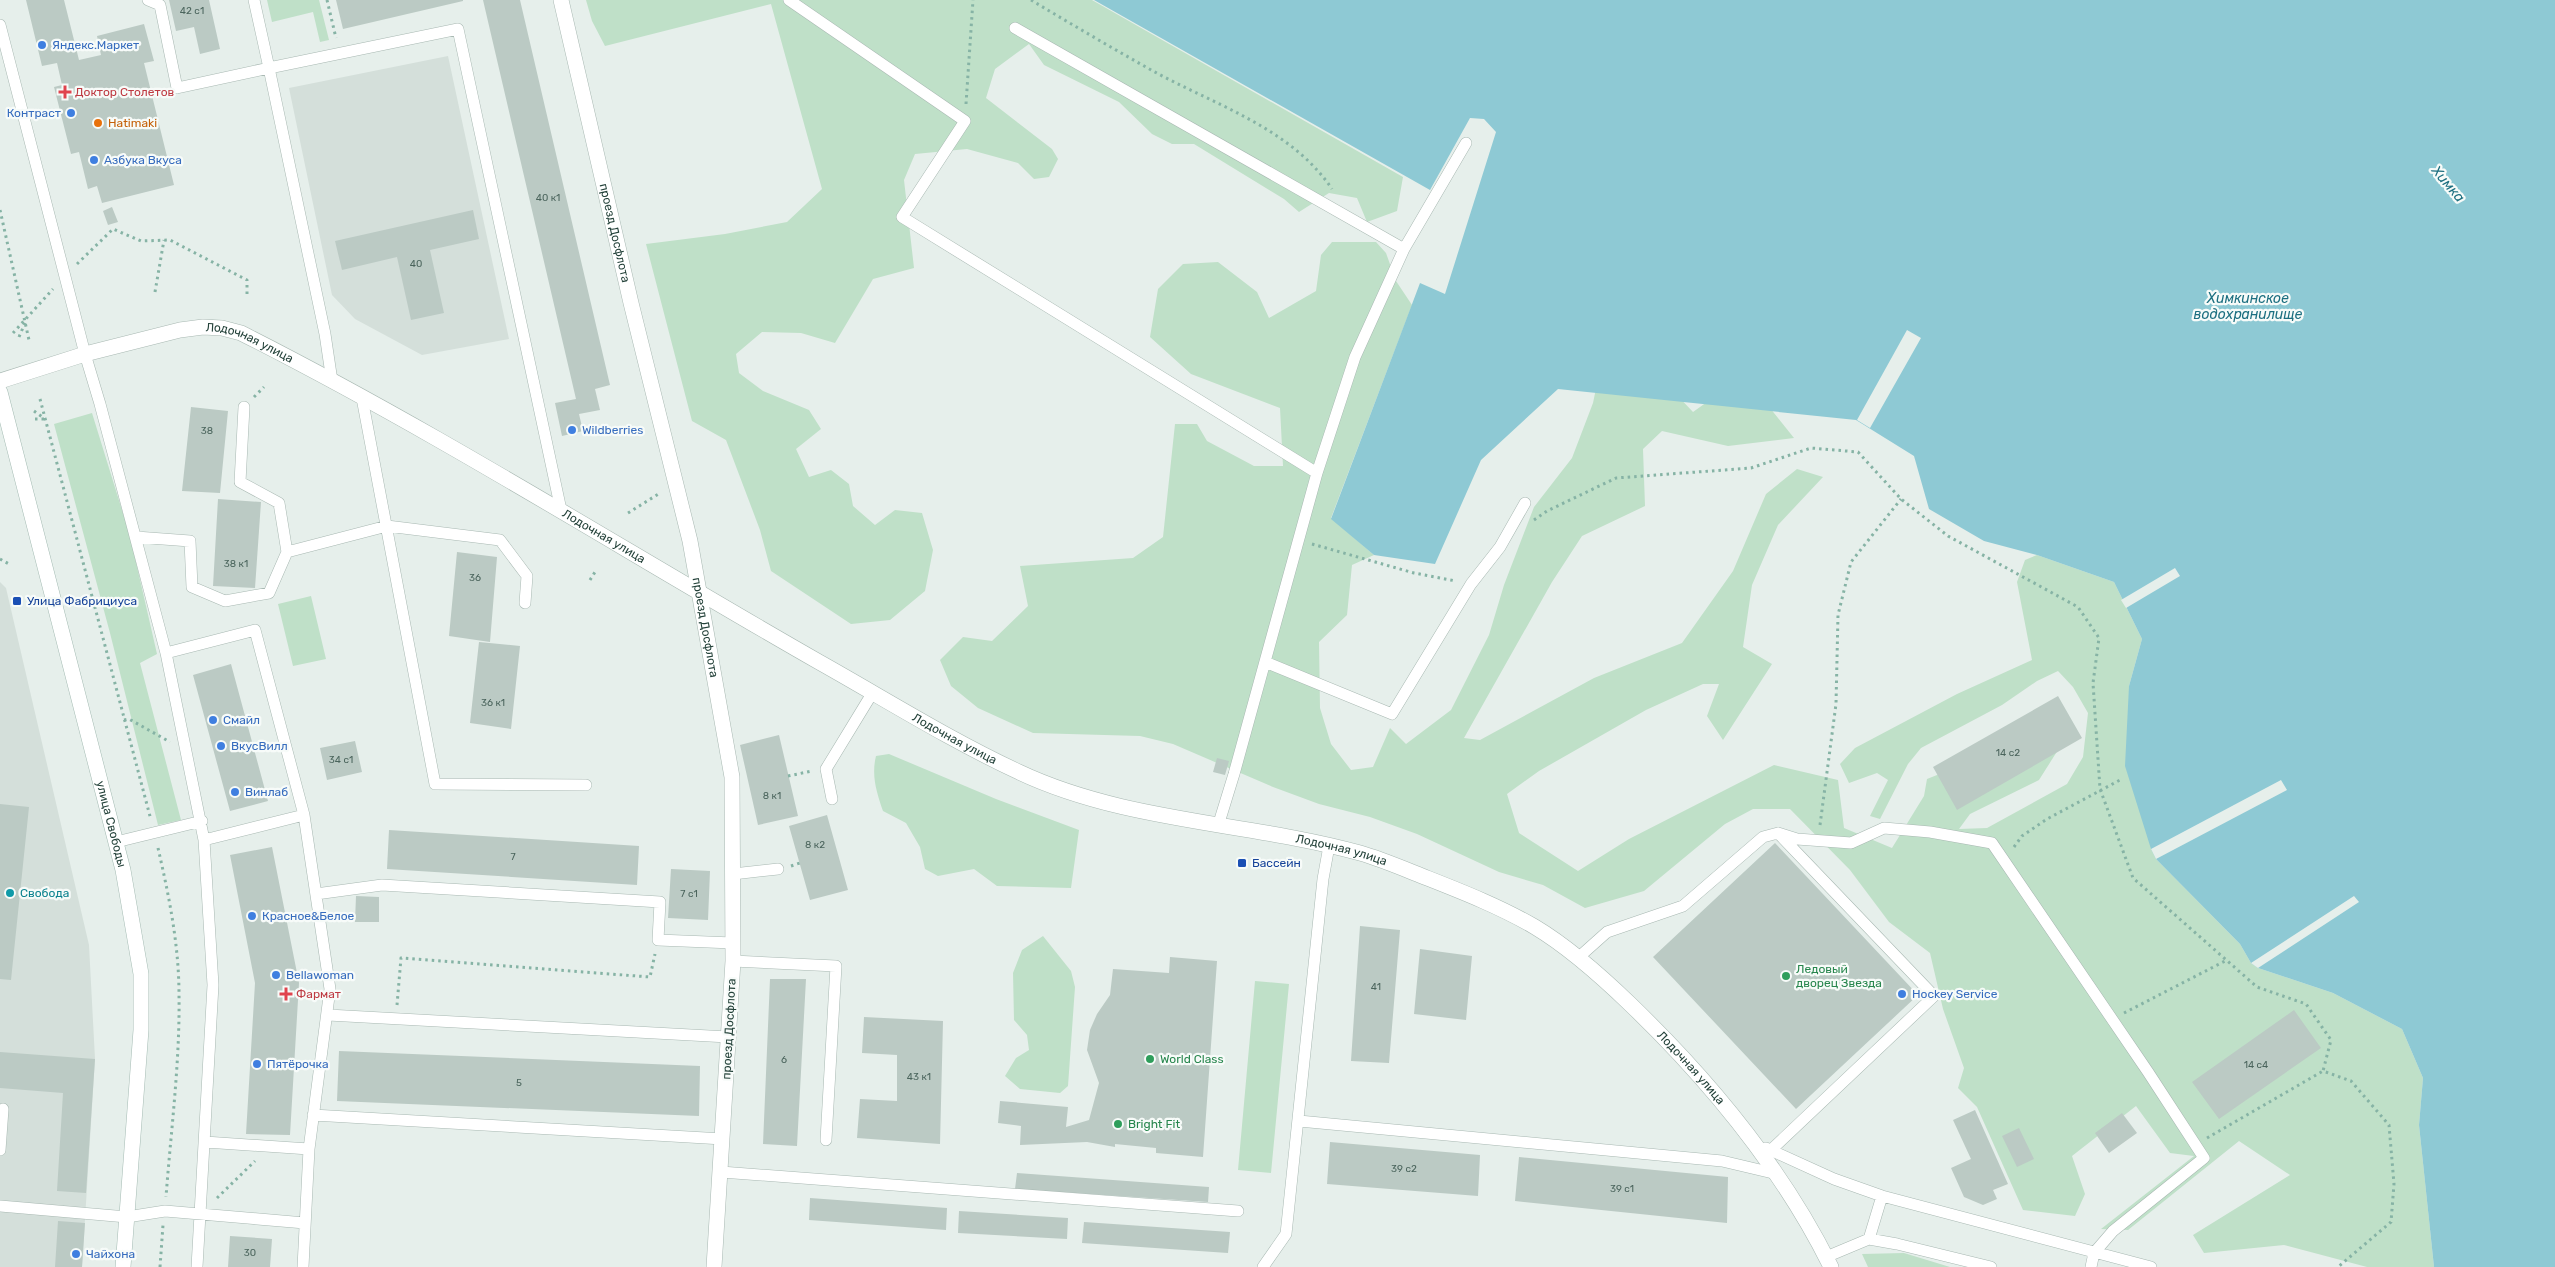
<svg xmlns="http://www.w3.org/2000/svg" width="2555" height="1267" font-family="Rubik,sans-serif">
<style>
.built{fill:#d4dfda}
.green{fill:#bfe0c8}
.water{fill:#8ec9d4}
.pier{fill:#e6efeb}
.building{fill:#bbcac4}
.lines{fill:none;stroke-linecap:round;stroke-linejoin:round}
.service-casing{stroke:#a8b8b2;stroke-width:12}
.minor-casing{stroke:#a8b8b2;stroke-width:16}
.tertiary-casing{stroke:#a8b8b2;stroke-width:16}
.secondary-casing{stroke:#a4bbb3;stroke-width:16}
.path{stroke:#86b3a5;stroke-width:3;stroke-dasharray:2.5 4;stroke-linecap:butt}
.service{stroke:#fff;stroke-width:11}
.minor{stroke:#fff;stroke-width:15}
.tertiary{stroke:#fff;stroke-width:15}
.secondary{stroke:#fff;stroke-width:15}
.shop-dot{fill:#3f7fe0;stroke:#f7fbf9;stroke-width:2}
.health-dot{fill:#e0444e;stroke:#f7fbf9;stroke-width:2}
.food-dot{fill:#e8710a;stroke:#f7fbf9;stroke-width:2}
.transit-dot{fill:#1a4fb4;stroke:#f7fbf9;stroke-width:2}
.culture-dot{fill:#0f9aa8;stroke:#f7fbf9;stroke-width:2}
.leisure-dot{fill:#2e9e5b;stroke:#f7fbf9;stroke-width:2}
.labels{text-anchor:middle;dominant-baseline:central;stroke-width:4.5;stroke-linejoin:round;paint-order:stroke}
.number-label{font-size:10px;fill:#4a645c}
.shop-label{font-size:12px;fill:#366cbe;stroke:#f7fbf9;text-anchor:start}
.health-label{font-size:12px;fill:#be3a42;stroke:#f7fbf9;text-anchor:start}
.food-label{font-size:12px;fill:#c56008;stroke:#f7fbf9;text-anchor:start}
.street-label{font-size:12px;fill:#24423a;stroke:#f7fbf9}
.transit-label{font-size:12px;fill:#164399;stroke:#f7fbf9;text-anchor:start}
.culture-label{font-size:12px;fill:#0d838f;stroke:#f7fbf9;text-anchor:start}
.leisure-label{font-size:12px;fill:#27864d;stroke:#f7fbf9;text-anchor:start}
.water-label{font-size:14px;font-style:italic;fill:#1c6f80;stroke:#f7fbf9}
</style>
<rect width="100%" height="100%" fill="#e6efeb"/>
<path class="built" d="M448 56 509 339 422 355 355 319 332 295 289 88Z
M0 582 6 588 89 945 95 1059 82 1267H0Z"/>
<path class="green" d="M267 0H319L329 40 320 42 313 12 272 22Z
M586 0H1092L1403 177 1397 211 1367 222 1357 198 1329 193 1299 212 1284 199 1194 144H1172L1152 134 1119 102 1044 65 1029 44 995 69 986 98 1052 149 1058 159 1049 177 1034 179 1018 163 967 149 915 154 904 180 914 268 873 279 835 343 801 333 762 332 736 354 739 373 763 391 809 410 821 429 796 449 809 477 831 470 849 484 853 506 875 525 895 510 922 513 933 550 925 591 890 620 851 624 771 571 760 530 726 440 692 421 646 244 725 234 787 222 822 189 771 4 605 46 592 21Z
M1332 242H1376L1386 253 1396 281 1412 305 1331 518 1374 555 1352 565 1347 615 1319 642 1320 708 1331 744 1351 770 1373 767 1390 728 1406 744 1451 710 1489 635 1504 585 1534 507 1572 458 1593 403 1599 374 1675 393 1693 412 1721 392 1770 408 1794 438 1728 446 1662 431 1643 449 1645 506 1582 536 1552 582 1464 738 1480 740 1594 678 1682 643 1733 571 1766 494 1797 469 1823 477 1778 525 1752 585 1743 647 1772 664 1723 740 1707 716 1719 684H1703L1646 710 1539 771 1507 794 1519 833 1578 871 1629 839 1774 765 1838 780 1844 828 1892 848 1924 796 1927 779 1942 773 2063 742 2039 780 1970 814 1959 829 1987 828 2067 784 2083 757 2088 713 2073 687 2058 671 2037 681 2002 705 1921 748 1908 764 1880 819 1870 816 1888 780 1877 773 1849 783 1840 764 1855 748 1957 694 2032 660 2017 582 2025 560 2037 555 2114 582 2142 639 2129 686 2156 859 2240 944 2251 963 2258 968 2333 993 2402 1029 2423 1078 2419 1125 2434 1267H2367L2284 1245 2204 1253 2193 1235 2290 1175 2239 1141 2128 1230 2101 1229 2194 1156 2170 1153 2136 1106 2072 1156 2085 1194 2075 1216 2023 1210 1977 1107 1958 1088 1964 1068 1943 1009 1930 953 1889 922 1850 870 1790 809H1753L1725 824 1644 891 1585 908 1543 885 1499 872 1417 834 1370 817 1319 804 1273 787 1173 744 1140 736 1033 733 978 708 951 686 940 660 963 637 992 641 1028 606 1020 566 1133 558 1163 537 1175 424H1197L1207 441 1254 466H1283L1280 408 1191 374 1150 337 1158 289 1183 264 1218 262 1257 292 1269 318 1316 291 1321 255Z
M92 413 130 536 157 654 140 663 181 820 158 825 110 633 54 424Z
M311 596 326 659 293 666 278 604Z
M889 754 996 799 1079 830 1071 888 997 886 974 869 938 876 925 869 920 847 906 823 883 811C877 793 871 776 876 756Z
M1043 936 1071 971 1075 987 1068 1086 1060 1093 1020 1089 1005 1076 1016 1058 1029 1050 1027 1035 1014 1020 1013 973 1022 950Z
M1255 981 1289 984 1271 1173 1238 1170Z
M1904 1253 1950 1267H1868L1862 1254Z"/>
<path class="water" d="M1094 0H2555V1267H2434L2419 1125 2423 1078 2402 1029 2333 993 2258 968 2251 963 2240 944 2156 859 2151 849 2125 766 2129 686 2142 639 2114 582 2037 555 1984 541 1929 509 1914 456 1856 420 1558 389 1481 460 1435 564 1374 555 1331 519 1420 283 1445 294 1496 132 1484 119 1470 118 1430 190Z"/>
<path class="pier" d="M1907 330 1921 338 1870 428 1857 420Z
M2175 568 2180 576 2126 608 2121 600Z
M2281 780 2287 790 2156 859 2151 849Z
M2354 896 2359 902 2258 968 2251 963Z"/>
<path class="building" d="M26 0H64L79 60 101 55 97 36 144 24 154 61 144 63 174 185 102 203 97 186 88 189 79 152 71 154 54 87 62 85 57 63 42 66Z
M169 0H209L220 49 200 54 194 27 176 31Z
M336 0H463V1L343 29Z
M483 0H520L610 385 595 389 600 410 579 414 583 431 562 436 555 403 576 399Z
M112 207 118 222 108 225 103 211Z
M473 210 479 239 430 250 444 313 411 320 397 257 342 270 335 241Z
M191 407 228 411 220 493 182 491Z
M218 499 261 502 255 588 213 586Z
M457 552 497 557 490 642 449 636Z
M479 642 520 646 511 729 470 723Z
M231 664 268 801 230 811 193 675Z
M2058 696 2082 738 1957 810 1933 767Z
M779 735 798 816 758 825 740 745Z
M355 741 362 772 327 780 320 748Z
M1217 758 1229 761 1225 775 1213 772Z
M0 804 29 807 11 980 0 979Z
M827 815 848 890 810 900 789 826Z
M389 830 639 846 637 885 387 869Z
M1775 843 1918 995 1796 1109 1653 957Z
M272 847 299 983 290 1135 246 1134 255 983 230 855Z
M671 869 710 871 708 920 668 918Z
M356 896 379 897V922H355Z
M1360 926 1400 930 1389 1063 1351 1061Z
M1420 949 1472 956 1466 1020 1414 1014Z
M1170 957 1217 961 1203 1157 1156 1153V1148L1115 1144V1147L1087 1142 1020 1145 1021 1126 998 1123 1000 1101 1068 1107 1066 1127 1089 1120 1099 1083 1087 1050 1090 1030 1097 1014 1110 995 1113 969 1169 973Z
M770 979H806L797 1146 763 1144Z
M2294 1010 2321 1048 2219 1119 2192 1082Z
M864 1017 943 1021 940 1144 857 1138 860 1099 897 1101V1055L862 1053Z
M339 1051 700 1066 699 1116 337 1101Z
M0 1052 95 1059 86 1193 57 1191 63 1093 0 1088Z
M1975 1110 2008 1184 1993 1190 1997 1199 1983 1205 1964 1197 1951 1168 1971 1159 1953 1120Z
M2122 1113 2137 1133 2109 1153 2095 1133Z
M2019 1128 2034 1159 2017 1167 2002 1136Z
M1330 1142 1480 1155 1478 1196 1327 1184Z
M1519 1157 1728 1177 1727 1223 1515 1201Z
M1017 1173 1209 1187 1208 1202 1015 1189Z
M810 1198 947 1208 946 1230 809 1220Z
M959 1211 1068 1218 1067 1239 958 1233Z
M58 1221 85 1223 82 1267H55Z
M1084 1222 1230 1232 1228 1253 1082 1243Z
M230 1236 272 1239 270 1267H228Z"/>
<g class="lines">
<defs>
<path id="service" d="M148 0 160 5 177 88 269 68 254 0
M789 0 965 121 902 217 1317 473
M0 25 85 354 100 404 166 653 204 840 213 985 197 1267
M1015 28 1404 249 1355 357 1317 473 1234 774 1218 826
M1404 249 1466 143
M332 381 325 334 269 68 458 29 561 510
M362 398 435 784 586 785
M244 407 240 482 279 503 287 552
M136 537 190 541 192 587 225 601 269 593 287 552 387 526 500 540 527 576 525 603
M166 653 255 630 304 815
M1265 662 1392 714 1471 584 1500 547 1525 503
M832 799 826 769 873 692
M1778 833 1797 839 1851 843 1884 828 1930 832 1992 843 2148 1072 2204 1158 2113 1231 2094 1253 2091 1267
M204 840 304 815 330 989 309 1149 303 1267
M116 842 202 821
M733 874 778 869
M316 894 382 885 660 902 658 940 733 943
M1579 957 1607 932 1683 906 1763 837 1778 833 1934 996 1771 1150
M733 961 836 966 826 1140
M328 1015 728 1037
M313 1115 723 1139
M1299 1121 1722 1161 1777 1174
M205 1142 309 1149
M1766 1148 1834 1179 1882 1196 2151 1267
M0 1150 3 1109
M721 1172 1238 1211
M0 1206 127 1217 165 1211 305 1223
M1869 1239 1882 1196
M1826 1257 1869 1239 1897 1244 1991 1267
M1263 1267 1286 1234 1323 879 1329 846"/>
<g id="minor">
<path id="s1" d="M561 0 631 303 690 541 732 777 733 961 714 1267"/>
</g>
<g id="tertiary">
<path id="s2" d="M0 381 85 354 180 330 203 327 222 328 241 333C439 433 626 552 819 662 885 699 950 740 1019 772 1125 822 1247 822 1360 853 1381 859 1402 868 1422 876 1460 891 1499 906 1535 927 1570 948 1601 976 1630 1004 1710 1081 1782 1168 1831 1267"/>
</g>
<g id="secondary">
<path id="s3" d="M0 392 123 870 141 974V1030L123 1267"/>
</g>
</defs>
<use href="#service" class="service-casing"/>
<use href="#minor" class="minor-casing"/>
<use href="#tertiary" class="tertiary-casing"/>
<use href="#secondary" class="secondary-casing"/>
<path class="path" d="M327 0 336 38
M1031 0C1071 24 1112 48 1153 71 1215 105 1291 128 1332 189
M966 104 973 0
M0 210 29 340
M77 264 113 229 141 241 170 240 247 280V296
M155 292 164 240
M13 333 53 289
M19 337 25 323
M254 397 264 387
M40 399 151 820
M34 411 45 419
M35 419H45
M628 513 660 493
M1534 520 1547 511 1616 478 1751 468 1811 448 1858 452 1901 499 1948 536 2078 607 2099 638 2093 683 2100 789 2133 878 2257 987 2306 1004 2331 1040 2323 1071 2351 1081 2389 1125 2394 1184 2391 1222 2338 1267
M1312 544 1414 573 1456 581
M0 559 9 564
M590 580 595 572
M124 720 129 719 170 742
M788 776 812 771
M1820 825 1836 704 1838 615 1851 562 1901 499
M2014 847 2022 836 2047 819 2120 780
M158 848C169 896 179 945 179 995 180 1062 171 1130 166 1197
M791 866 800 863
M397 1005 401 958 650 977 655 954
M2124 1013 2227 960
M2207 1138 2323 1071
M217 1198 255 1161
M160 1267 163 1225"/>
<use href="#service" class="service"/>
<use href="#minor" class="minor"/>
<use href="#tertiary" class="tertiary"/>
<use href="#secondary" class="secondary"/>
</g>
<g class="shop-dot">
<circle cx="42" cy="45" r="5"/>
<circle cx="71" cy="113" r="5"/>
<circle cx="94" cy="160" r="5"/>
<circle cx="572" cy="430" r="5"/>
<circle cx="213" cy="720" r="5"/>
<circle cx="221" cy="746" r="5"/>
<circle cx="235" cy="792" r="5"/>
<circle cx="252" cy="916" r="5"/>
<circle cx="276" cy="975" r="5"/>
<circle cx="1902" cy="994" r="5"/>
<circle cx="257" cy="1064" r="5"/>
<circle cx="76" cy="1254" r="5"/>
</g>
<g class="health-dot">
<path d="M62.5 84.5h5v5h5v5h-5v5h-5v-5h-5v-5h5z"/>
<path d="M283.5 986.5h5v5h5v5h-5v5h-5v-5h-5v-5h5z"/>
</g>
<circle class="food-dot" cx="98" cy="123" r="5"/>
<g class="transit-dot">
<rect x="12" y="596" width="10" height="10" rx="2.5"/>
<rect x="1237" y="858" width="10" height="10" rx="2.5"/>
</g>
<circle class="culture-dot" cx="10" cy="893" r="5"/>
<g class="leisure-dot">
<circle cx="1786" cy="976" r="5"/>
<circle cx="1150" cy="1059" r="5"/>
<circle cx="1118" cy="1124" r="5"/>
</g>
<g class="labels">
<g class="number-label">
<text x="192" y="11">42 с1</text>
<text x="548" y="198">40 к1</text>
<text x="416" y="264">40</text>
<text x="207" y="431">38</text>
<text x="236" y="564">38 к1</text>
<text x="475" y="578">36</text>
<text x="493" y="703">36 к1</text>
<text x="2008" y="753">14 с2</text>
<text x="341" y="760">34 с1</text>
<text x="772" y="796">8 к1</text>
<text x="815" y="845">8 к2</text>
<text x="513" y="857">7</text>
<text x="689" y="894">7 с1</text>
<text x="1376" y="987">41</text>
<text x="784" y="1060">6</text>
<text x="2256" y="1065">14 с4</text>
<text x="919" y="1077">43 к1</text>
<text x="519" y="1083">5</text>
<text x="1404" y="1169">39 с2</text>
<text x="1622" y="1189">39 с1</text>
<text x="250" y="1253">30</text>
</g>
<g class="shop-label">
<text x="52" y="45">Яндекс.Маркет</text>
<text x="61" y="113" text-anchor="end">Контраст</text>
<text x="104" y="160">Азбука Вкуса</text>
<text x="582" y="430">Wildberries</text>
<text x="223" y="720">Смайл</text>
<text x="231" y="746">ВкусВилл</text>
<text x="245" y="792">Винлаб</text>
<text x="262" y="916">Красное&amp;Белое</text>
<text x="286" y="975">Bellawoman</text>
<text x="1912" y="994">Hockey Service</text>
<text x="267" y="1064">Пятёрочка</text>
<text x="86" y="1254">Чайхона</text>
</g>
<g class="health-label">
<text x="75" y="92">Доктор Столетов</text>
<text x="296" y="994">Фармат</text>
</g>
<g class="food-label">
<text x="108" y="123">Hatimaki</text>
</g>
<g class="street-label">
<text stroke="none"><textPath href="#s1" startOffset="239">проезд Досфлота</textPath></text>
<text stroke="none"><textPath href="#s2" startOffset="260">Лодочная улица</textPath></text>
<text stroke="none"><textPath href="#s2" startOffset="665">Лодочная улица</textPath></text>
<text stroke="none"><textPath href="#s1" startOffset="644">проезд Досфлота</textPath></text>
<text stroke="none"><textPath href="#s2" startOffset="1070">Лодочная улица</textPath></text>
<text stroke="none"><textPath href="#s3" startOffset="446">улица Свободы</textPath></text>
<text stroke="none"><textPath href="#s2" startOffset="1475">Лодочная улица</textPath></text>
<text transform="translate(729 1029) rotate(-87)">проезд Досфлота</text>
<text stroke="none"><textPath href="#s2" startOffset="1895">Лодочная улица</textPath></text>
</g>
<g class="transit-label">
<text x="27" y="601">Улица Фабрициуса</text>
<text x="1252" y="863">Бассейн</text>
</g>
<g class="culture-label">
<text x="20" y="893">Свобода</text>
</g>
<g class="leisure-label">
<text x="1796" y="969">Ледовый<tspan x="1796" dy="14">дворец Звезда</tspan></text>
<text x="1160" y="1059">World Class</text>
<text x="1128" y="1124">Bright Fit</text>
</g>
<g class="water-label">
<text transform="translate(2448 184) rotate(50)">Химка</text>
<text x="2248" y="298">Химкинское<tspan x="2248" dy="16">водохранилище</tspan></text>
</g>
</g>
</svg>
